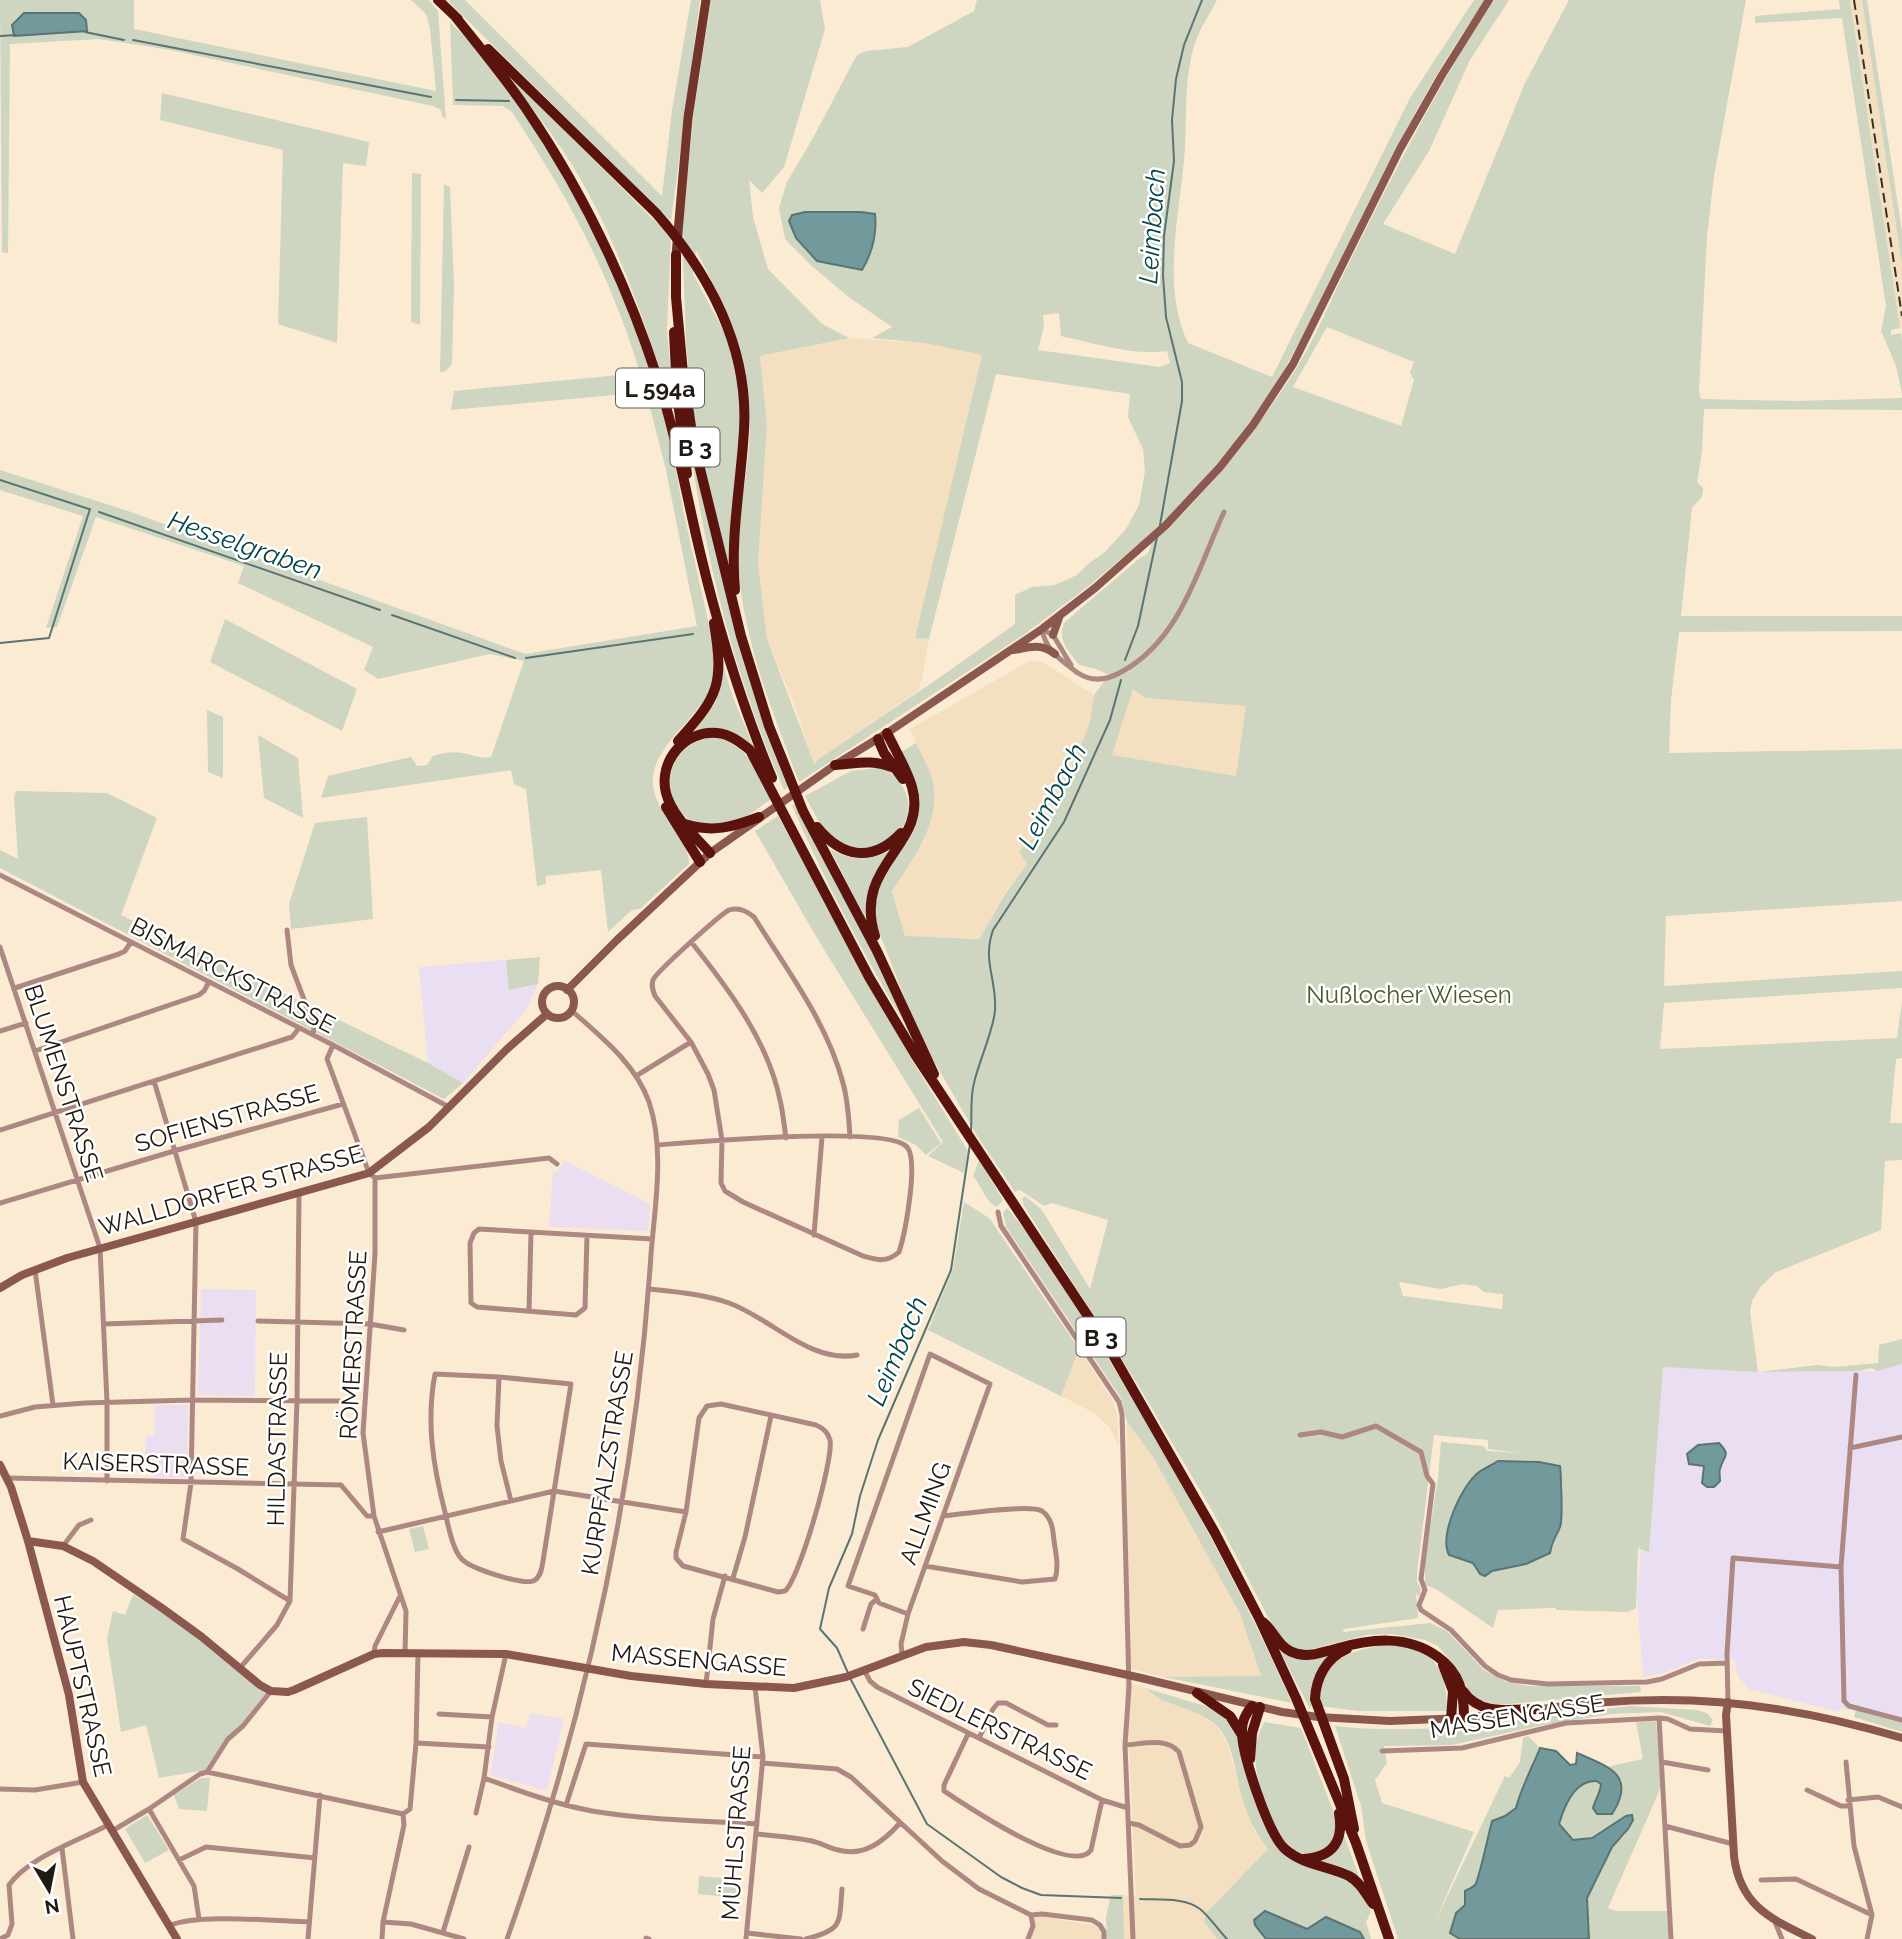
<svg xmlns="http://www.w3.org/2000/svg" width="1902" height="1939" font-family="Raleway,sans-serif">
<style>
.commercial{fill:#eadef3}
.built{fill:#f4dfc0}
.education{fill:#ecdef1}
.green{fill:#ced5c0;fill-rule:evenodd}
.water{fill:#729a9c;stroke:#597473;stroke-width:2}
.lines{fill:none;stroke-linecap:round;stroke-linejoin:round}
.stream{stroke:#597473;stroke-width:2}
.street{stroke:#ad8882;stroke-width:5}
.secondary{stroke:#8b584f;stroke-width:8}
.primary{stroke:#72352c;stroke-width:9}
.highway{stroke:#5a130d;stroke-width:10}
.rail{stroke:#363026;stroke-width:2;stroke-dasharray:10 5;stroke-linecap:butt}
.labels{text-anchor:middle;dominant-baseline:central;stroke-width:5;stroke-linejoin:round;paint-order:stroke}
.shield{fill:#fff;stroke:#635f59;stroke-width:2}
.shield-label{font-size:23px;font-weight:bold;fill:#201b12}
.street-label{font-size:24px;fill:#201b12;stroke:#fff}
.park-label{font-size:24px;fill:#4c5928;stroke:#fff}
.water-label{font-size:26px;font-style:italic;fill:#034548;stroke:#fff}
</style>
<rect width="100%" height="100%" fill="#fcebd3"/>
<path class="commercial" d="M506 960 509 990 538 984 526 1010 463 1083 428 1063 419 967Z
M1902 1364V1723L1841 1708 1839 1712 1748 1689 1737 1674 1735 1659H1699L1664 1673 1643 1677 1637 1597 1641 1548 1649 1551 1663 1367 1758 1372 1877 1371Z"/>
<path class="built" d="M1850 0H1862L1902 265V328H1900Z
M849 338 925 343 982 355 915 638 929 639 922 678 918 691 817 760 815 767 794 704 767 639 758 564 767 424 760 356Z
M1031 660 1044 663 1094 695 1090 722 1049 826 1019 851 1027 864 1004 894 980 938 905 937 892 893 926 835 933 781 910 729Z
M1133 688 1145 698 1246 706 1236 776 1111 755Z
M1079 1349 1113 1401 1117 1415 1119 1447 1110 1428 1094 1413 1061 1396Z
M1127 1422 1153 1457 1240 1614 1261 1677H1164L1131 1669 1127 1546Z
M1124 1683 1142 1686 1152 1695 1193 1710 1217 1726 1228 1746 1243 1802 1255 1832 1268 1849 1207 1912 1204 1922 1217 1939H1124L1123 1895 1136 1896 1128 1726Z
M1035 1916 1106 1927 1107 1939H1027Z"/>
<path class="education" d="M564 1160 650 1204 648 1231 549 1227 553 1171 557 1172Z
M201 1289 256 1290 255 1396 198 1395Z
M155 1405H188L187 1477H155L156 1461 145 1460 146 1436 154 1435Z
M530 1713 564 1719 547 1791 490 1775 499 1722 526 1728Z"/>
<path class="green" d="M0 0H134V29L436 91 430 29 426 14 411 0H429L438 11 446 120 442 116 441 110 433 106 165 49 98 39 10 44 8 253 2 252Z
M449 0H465L662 196 672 110 691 0H700L671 221 450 3Z
M711 0H820L825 29 784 167 762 193 749 180 753 217 768 269 822 324 849 338 760 356 767 424 758 564 767 639 815 766 817 760 939 678 1015 624V595L1032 587 1055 585 1077 575 1088 564 1105 552 1126 529 1139 505 1145 471 1143 449 1128 417 1130 394 996 374 929 639 915 638 982 355 925 343 872 338 892 327 850 298 813 267 785 239 779 208 787 182 814 136 857 55 866 51 908 47 974 11 977 0H1217C1210 14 1200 28 1195 43 1184 77 1187 113 1185 148 1181 210 1160 284 1188 343L1272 377 1410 98 1474 0H1486C1402 113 1355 246 1285 368 1271 391 1255 416 1238 438 1216 467 1187 494 1171 526 1218 478 1260 426 1296 369 1318 333 1334 292 1353 255 1396 168 1441 80 1494 0H1509L1470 60 1429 151 1383 224 1455 254 1525 83 1569 0H1746L1714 176 1707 237 1699 391 1701 399 1797 401 1902 398V410L1704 409 1702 451 1697 482 1703 488 1702 497 1692 508 1681 616H1902V631L1679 632 1671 700 1669 753 1902 749V901L1666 916 1664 986 1902 971V988L1664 1003 1660 1049 1897 1038 1902 1001V1058L1896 1059 1890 1123H1902V1160L1885 1161 1881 1230 1776 1272 1761 1286 1752 1301 1750 1311 1758 1372 1817 1365 1834 1367 1878 1363 1879 1345 1902 1339V1364L1877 1371 1872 1368 1859 1371 1758 1372 1663 1367 1649 1552 1638 1548 1636 1608 1628 1612 1556 1610V1608H1550L1498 1610 1493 1628 1436 1589 1425 1585V1561L1438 1478 1441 1442 1484 1446 1487 1451 1520 1453 1488 1449V1440L1434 1435 1417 1573V1582L1421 1589 1419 1597 1416 1593 1418 1618 1344 1629 1343 1632 1430 1623 1447 1631 1484 1670 1504 1681 1528 1686H1640L1641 1692 1497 1705 1477 1699 1467 1689 1459 1671 1438 1646 1425 1640 1392 1634 1367 1635 1304 1651 1289 1647 1277 1634 1213 1512 1138 1385 1024 1206 1022 1199 1025 1196 1042 1210 1090 1289 1108 1220 1052 1203 1044 1206 1020 1190 1015 1192 976 1134 920 1037 877 927C870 887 889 867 908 833 913 823 919 813 919 802 918 785 907 767 901 752L916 743C921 755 931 769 933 783 941 824 912 859 892 892L905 936 977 939 980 938 1005 894 1027 864 1019 851 1049 826 1090 722 1094 695 1109 675 1096 669 1079 665C1069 651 1057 641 1064 623L1141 557C1152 555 1151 541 1153 532L1090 585 1025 634 799 782C772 711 743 640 738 563 736 524 746 486 749 447 755 377 729 311 696 250L693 274 727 337 739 391 741 423 739 467 731 513 730 574 700 450 692 408 686 341 682 233 694 111ZM1059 313 1061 336C1094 343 1133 356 1167 351L1170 363 1160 367 1038 350 1044 326 1043 315ZM1327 327 1414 362 1410 373 1414 380 1401 426 1293 387ZM1133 689 1145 698 1246 706 1236 776 1112 755ZM1399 1282 1441 1289 1462 1284 1477 1286 1484 1292 1503 1294 1502 1309 1403 1296ZM1497 1461 1539 1462 1563 1486 1560 1502 1561 1525 1552 1541 1550 1553 1527 1564 1492 1571 1485 1576 1480 1574 1473 1563 1461 1558 1446 1533 1463 1493 1477 1473Z
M1839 0H1850L1900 328 1891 330V335L1901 333 1902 341V394L1896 366 1881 331 1886 306 1842 18 1755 23V16L1840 9Z
M1862 0H1867L1902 232V265Z
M450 22C552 122 629 283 665 420 673 451 678 482 684 514 693 555 703 597 712 638 713 654 716 671 711 686 699 717 662 739 654 771 645 807 690 835 689 864L640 909 632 910 608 932 601 870 546 876V884L537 886 526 789 514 784 511 770 321 798 328 776 411 757 417 766 427 765 433 756C443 753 452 751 463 753 474 755 479 759 491 757L524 661 490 654 378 679 364 670 373 647 238 583 244 566 96 517 57 627 46 628 83 516 0 490V470L128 511 525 654 697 626 666 470 646 392 451 410 454 391 640 373C611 276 567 194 511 111L503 106 453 105Z
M502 68 671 237 667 329 674 412C647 330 621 248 577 173 555 136 527 102 502 68Z
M162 93 369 142 366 166 343 163 337 343 278 324 283 150 160 120Z
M412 173 421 174 420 325 411 322Z
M444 184 450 187 454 286 452 364 446 371 440 372Z
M690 445 727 590 790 786 784 790C736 679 706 565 690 445Z
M225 619 357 689 342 731 210 662Z
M723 665 733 697 754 748 741 738 691 735 716 702Z
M207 710 223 717V778L208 772Z
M258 735 298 758 303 818 264 798Z
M714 737C747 742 757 772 771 799 759 807 748 817 735 822 665 848 642 747 714 737Z
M879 765C904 778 919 806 900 831 893 840 880 845 871 851L839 846 820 824 805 796 851 771 876 768Z
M16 791 107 793 157 818 121 915 428 1063 463 1083 444 1099 0 868V850L18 859 14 798Z
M797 802 876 954 917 1049 907 1037 906 1026C864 955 825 882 792 806Z
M778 816 913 1062 968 1151 964 1173 928 1156 943 1142 817 938 755 831Z
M367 817 373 919 291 929 289 904 315 823Z
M830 849C851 861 868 861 890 851 872 872 866 893 867 921Z
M540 957 538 984 509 990 506 960Z
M919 1108 941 1143 926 1155 916 1145 898 1137 899 1120Z
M979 1160 1003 1200 997 1207C986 1203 981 1185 973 1176Z
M964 1202 989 1218 1079 1349 1061 1396 928 1330 953 1269Z
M1007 1208C1046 1252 1075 1305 1106 1355 1175 1467 1238 1583 1292 1703L1164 1677 1261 1676 1240 1614 1153 1457 1127 1422 1121 1398 1006 1227 1003 1213Z
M423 1526 429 1549 415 1552 409 1529Z
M133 1595C182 1620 223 1659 266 1693L206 1770 159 1778 146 1725 121 1732 107 1639 113 1611 125 1615Z
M1384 1645C1393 1646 1403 1645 1412 1648 1442 1657 1447 1684 1447 1711H1358L1320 1706C1319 1661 1345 1652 1384 1645Z
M1280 1651 1302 1657 1334 1653 1310 1709Z
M1145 1688 1212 1708 1224 1718 1236 1733 1262 1822 1273 1839 1286 1854 1347 1879 1360 1892 1371 1912 1366 1922 1371 1939H1364L1360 1932 1314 1925 1307 1929 1255 1925 1266 1939H1217L1204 1922 1207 1912 1268 1849C1256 1834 1249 1819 1243 1801 1235 1778 1235 1743 1216 1725 1195 1706 1164 1707 1145 1688Z
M1630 1706 1696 1710 1707 1713 1713 1720 1710 1726 1661 1712 1611 1714 1543 1725 1452 1745 1384 1746 1387 1763 1375 1780 1382 1803 1474 1832 1434 1924 1505 1776 1509 1778 1520 1762 1523 1738 1528 1736 1540 1748C1532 1768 1521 1789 1516 1808L1505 1816 1481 1861 1480 1874 1450 1933 1460 1939H1398L1366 1841 1361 1806 1335 1726C1436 1737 1530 1717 1630 1706Z
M1856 1710 1902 1723V1732L1854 1717Z
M1656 1721 1661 1787 1608 1908 1617 1911H1667L1669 1939H1589L1587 1898 1612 1847 1624 1836 1633 1820C1624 1822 1613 1824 1605 1828 1593 1835 1588 1842 1574 1840L1559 1824C1564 1807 1572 1788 1589 1780L1601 1784 1593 1808 1597 1813 1612 1814 1616 1773 1607 1767 1643 1759 1636 1722Z
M1264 1722 1301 1728 1334 1813 1337 1825 1332 1843C1327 1847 1320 1853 1314 1854 1274 1860 1253 1776 1255 1748 1256 1739 1261 1730 1264 1722Z
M201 1778H210L207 1811 179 1809 174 1795Z
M147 1815 169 1850 145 1863 125 1829Z
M1344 1835 1361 1882 1313 1862C1330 1857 1336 1851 1344 1835Z
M699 1876 734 1879V1885H741L740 1898 698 1894Z
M1111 1895H1123L1124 1939H1107L1106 1917Z"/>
<path class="water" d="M24 13H79L86 20 87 31 14 36 12 25Z
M805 212H861L875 214C877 234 872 253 862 270L817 261 796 238 789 221 792 215Z
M1719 1443C1732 1456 1723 1456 1720 1469 1719 1470 1720 1479 1720 1481L1714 1487H1707L1702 1483 1704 1466 1689 1464 1687 1454 1698 1445Z
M1498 1461 1539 1462 1560 1466C1561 1476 1563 1520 1560 1527 1556 1538 1552 1539 1550 1553L1526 1564 1492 1571 1485 1576 1480 1574 1473 1563 1449 1555C1439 1535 1461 1486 1479 1472 1485 1468 1492 1465 1498 1461Z
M1540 1748 1556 1751 1570 1765 1576 1764 1577 1753C1609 1767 1637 1775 1612 1814H1597L1593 1808C1595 1800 1601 1791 1601 1784L1596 1781C1575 1780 1564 1807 1559 1824L1573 1840 1592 1838 1626 1816 1632 1815 1633 1820 1628 1829 1612 1847 1587 1898 1589 1939H1460L1450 1933 1456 1913 1465 1905V1891C1467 1890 1473 1887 1475 1885 1479 1880 1489 1832 1492 1821L1505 1816 1516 1808C1521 1788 1532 1768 1540 1748Z
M1265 1911 1307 1929 1326 1917 1360 1932 1364 1939H1266L1255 1925 1254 1920Z"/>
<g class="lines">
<path class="stream" d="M85 32 124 40
M0 36 16 35
M133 40 431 97
M456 100 509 101
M0 480 89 509
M99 512 380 610
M1160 525 1182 401V382L1166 317 1163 276 1164 236 1174 161 1172 120 1176 79 1184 45 1202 0
M392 615 515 658
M0 643 49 638 90 509
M526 658 693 634
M1125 660 1138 626 1157 537
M971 1131C972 1115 970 1098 974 1083 979 1061 994 1029 995 1010 997 979 982 962 993 930L1064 822 1110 720 1121 680
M848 1673 837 1648 820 1629 829 1588 852 1534 860 1496 878 1440 951 1270 970 1144
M850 1678 927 1824 1001 1877 1022 1888 1041 1895 1121 1898
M1140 1899C1158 1900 1185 1897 1200 1909 1210 1917 1218 1930 1227 1939"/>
<path class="street" d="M1042 629C1045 650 1062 661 1078 673 1093 683 1108 680 1123 671 1181 639 1198 568 1224 512
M1042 629 1053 635 1071 665
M0 875 333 1045 449 1107
M287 930 291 965 314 1026 313 1035
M692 943C728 988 768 1041 780 1100 783 1112 784 1125 786 1138
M0 947 100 1248 107 1402V1481
M15 988 119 954 125 951 131 942
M0 1031 26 1023
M333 1045 327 1059 369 1173 375 1178V1254L363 1433 374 1516 406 1611 405 1653
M35 1051 199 995 204 991 209 982
M636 1076 691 1042
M154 1081 196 1222 191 1483 183 1539 238 1569 290 1601
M0 1130 292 1037 299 1028
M657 1145C695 1142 887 1125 907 1147 919 1160 905 1234 899 1252 887 1263 877 1260 863 1256L743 1202 725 1191 721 1183 722 1140 714 1090 708 1074 691 1042 655 996C653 991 651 986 653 980 656 972 721 914 729 910 738 907 747 911 754 917 787 970 827 1022 843 1083 848 1101 849 1119 850 1137
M375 1178 549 1158 557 1164
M0 1203 174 1151 343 1104
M998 1212 1001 1226 1119 1402 1122 1414 1129 1687 1125 1745 1133 1939
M814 1235 822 1137
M587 1236 585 1308 576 1315 477 1307 471 1303 470 1243 474 1233 479 1229 652 1239
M35 1270 53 1405
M649 1289C676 1292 703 1294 729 1303 771 1318 810 1364 857 1355
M529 1311 531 1232
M258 1321 370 1324 404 1330
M104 1324 222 1320
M435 1374 499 1377 571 1384 543 1561C542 1567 541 1576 535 1580 526 1587 474 1569 464 1561 460 1558 457 1553 455 1548 450 1537 448 1524 445 1512 433 1466 426 1421 435 1374Z
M1856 1375 1841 1567 1844 1701 1849 1706 1902 1720
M499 1377 497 1426 501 1461 511 1501
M0 1416 35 1407 85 1403 193 1400 340 1401
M1300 1435 1321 1432 1342 1437 1376 1426 1421 1452 1427 1476 1433 1484 1421 1579 1425 1590 1419 1605 1421 1610 1451 1630 1485 1666 1498 1675 1511 1680 1548 1684 1647 1682 1662 1679 1699 1664 1727 1663
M1850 1448 1902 1437
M7 1478 341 1485 367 1516H374
M378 1532 554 1491 686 1512 699 1418 707 1406 721 1404 816 1425C823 1428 828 1432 830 1440 834 1459 799 1580 785 1591L778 1592 683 1566 676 1558V1552L686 1512
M63 1546 79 1525 91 1520
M925 1566 1022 1582 1055 1579C1059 1567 1056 1554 1054 1541 1053 1530 1052 1518 1042 1511 1030 1504 961 1514 943 1516
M733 1578 745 1537 771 1416
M863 1629 871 1604 877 1599
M374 1654 375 1646 400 1596
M506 1654 492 1717 484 1778C519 1791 555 1804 592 1811 646 1820 702 1821 757 1824
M902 1654 901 1644 908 1614 990 1384 930 1354 848 1586 875 1595 879 1603 908 1614
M240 1668 277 1625 290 1601 297 1401 299 1193
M864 1670 870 1681 877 1687 1102 1800 1128 1808
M706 1684 713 1619 725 1576
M1728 1702 1727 1654 1733 1558 1841 1567
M439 1714 492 1717
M1659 1718 1671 1939
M968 1734 944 1785V1791C965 1805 1072 1877 1091 1850L1102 1800
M979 1738 993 1709 998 1703H1006L1048 1725H1056
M416 1743 489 1747
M1125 1745C1143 1744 1167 1737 1179 1752L1201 1827 1195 1841 1190 1845 1180 1846 1139 1825 1129 1823
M1382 1751 1462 1748 1566 1723 1659 1718 1668 1719 1690 1729 1727 1731
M1662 1762 1708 1770
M1846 1762 1854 1846 1872 1915 1867 1939
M762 1763 837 1769 851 1777 942 1861 979 1889 1031 1915 1042 1914 1092 1920 1100 1925 1104 1932V1939
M207 1772 228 1739 243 1726 271 1691
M0 1789 35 1790 83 1782
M1807 1790 1841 1806H1849
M1848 1800 1878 1797 1902 1807
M566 1805 586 1744 763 1757
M149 1809 194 1886 199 1919
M476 1813 484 1778
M1665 1826 1733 1844
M112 1831 149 1809 200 1774 207 1772 403 1814
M757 1834C775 1836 794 1837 812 1841 821 1843 829 1848 838 1850 864 1857 883 1842 900 1823
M62 1848 73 1939
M179 1860 206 1847 315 1858
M1761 1880 1796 1879 1872 1915
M383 1922 411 1924 464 1939
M1775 1922 1782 1939
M169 1926C194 1913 276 1921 309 1922
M443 1932 469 1847
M747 1933 801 1939
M646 1938 649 1939
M0 1939 8 1935 12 1924 9 1885C29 1857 78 1841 108 1825
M308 1939 320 1795
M382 1939 383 1922 404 1825 403 1814 410 1809 416 1743 418 1653
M507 1939C585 1719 636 1487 651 1254 655 1205 665 1149 649 1102 635 1063 601 1037 571 1010
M746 1939 763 1757 755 1687
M806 1939C843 1929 839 1925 842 1889
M1028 1939 1033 1926 1031 1915"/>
<path class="secondary" d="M1053 635 1059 618
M1014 650C1030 647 1041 643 1055 654
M542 1002a16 16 0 1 1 32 0a16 16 0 1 1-32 0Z
M567 990 617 940 710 853 835 765 887 733 1042 629 1095 588 1166 525 1220 467 1253 425 1293 364 1400 149 1442 75 1489 0
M0 1288 22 1275 67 1258 369 1173 429 1127 507 1049 547 1014
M0 1465 11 1487 28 1541 69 1695 83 1782 177 1939
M28 1541 63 1546 93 1561 162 1608 202 1637 260 1685 271 1691 288 1692 294 1690 374 1654 383 1653 506 1654 631 1676 706 1684 794 1688 846 1677 926 1647 964 1642 991 1645 1137 1677 1282 1712 1318 1717 1390 1721 1464 1718 1512 1713
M1728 1702 1726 1715 1734 1856C1740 1906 1771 1919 1812 1939
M1535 1710C1667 1690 1775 1700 1902 1738"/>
<path class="primary" d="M676 255 688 118 706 0"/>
<path class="highway" d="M438 0 458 19
M454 15C478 45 503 75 525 107 582 190 626 282 657 377 676 434 686 494 700 552 718 628 742 705 772 778
M488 49 656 213C709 273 749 348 744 430 741 484 730 536 735 590
M676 255V297L683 373 693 440 741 636 769 726 803 811 877 951 934 1074
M674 332 677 393 687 474
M878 739 884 753 903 779
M678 741C719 696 724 684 714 623
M835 765C860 763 871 759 895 768
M666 807 700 862
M685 824C712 833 733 827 759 817
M817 827C842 858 873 863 901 833
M710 853C695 836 672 816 666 793 658 761 685 730 717 733 730 734 740 742 750 750L869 977 916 1056 1109 1348 1215 1533 1259 1618 1296 1698 1356 1843 1389 1939
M875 936C852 863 929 846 912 787 907 769 895 750 887 733
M1263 1622C1276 1633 1279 1650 1298 1654 1311 1657 1322 1652 1335 1649 1370 1639 1407 1634 1438 1657 1460 1673 1464 1692 1464 1718
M1347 1649C1326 1658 1316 1678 1315 1699L1344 1779 1354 1829
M1443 1665 1453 1691 1451 1719
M1463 1691C1481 1717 1511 1709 1539 1709
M1197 1693 1230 1716 1242 1735
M1252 1706C1246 1713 1242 1720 1242 1730 1241 1752 1268 1834 1285 1849 1303 1865 1328 1866 1349 1876 1360 1882 1366 1894 1373 1904
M1250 1759 1252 1733 1260 1707
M1304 1859C1333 1857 1344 1841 1339 1813"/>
<path class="rail" d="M1854 0 1902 316"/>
</g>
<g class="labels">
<g class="shield">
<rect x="616" y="368.5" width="88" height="39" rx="5"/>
<rect x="670.5" y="427.5" width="49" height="39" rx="5"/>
<rect x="1076.5" y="1317.5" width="49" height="39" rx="5"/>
</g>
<g class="shield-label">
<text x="660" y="388">L 594a</text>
<text x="695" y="447">B 3</text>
<text x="1101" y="1337">B 3</text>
</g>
<g class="street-label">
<text transform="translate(233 975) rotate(27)">BISMARCKSTRASSE</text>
<text transform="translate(64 1083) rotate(72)">BLUMENSTRASSE</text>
<text transform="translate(227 1118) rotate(-16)">SOFIENSTRASSE</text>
<text transform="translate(231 1190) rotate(-16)">WALLDORFER STRASSE</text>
<text transform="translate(353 1345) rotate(-87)">RÖMERSTRASSE</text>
<text transform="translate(277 1439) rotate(-89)">HILDASTRASSE</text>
<text transform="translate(607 1463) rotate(-81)">KURPFALZSTRASSE</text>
<text transform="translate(156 1464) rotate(2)">KAISERSTRASSE</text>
<text transform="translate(925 1513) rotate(-70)">ALLMING</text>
<text transform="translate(699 1660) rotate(5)">MASSENGASSE</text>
<text transform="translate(83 1686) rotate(77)">HAUPTSTRASSE</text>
<text transform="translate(1517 1716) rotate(-9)">MASSENGASSE</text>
<text transform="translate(1000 1729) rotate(26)">SIEDLERSTRASSE</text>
<text transform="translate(736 1833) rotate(-86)">MÜHLSTRASSE</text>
</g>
<g class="park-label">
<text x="1409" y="994">Nußlocher Wiesen</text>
</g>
<g class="water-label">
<text transform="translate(1152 226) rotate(-86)">Leimbach</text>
<text transform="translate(245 545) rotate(19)">Hesselgraben</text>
<text transform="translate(1052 796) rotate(-62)">Leimbach</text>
<text transform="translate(897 1351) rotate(-67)">Leimbach</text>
</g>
</g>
<g transform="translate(49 1890) rotate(170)" stroke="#ffffff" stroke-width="5" paint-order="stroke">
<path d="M0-5L12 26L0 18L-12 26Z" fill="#201b12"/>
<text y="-10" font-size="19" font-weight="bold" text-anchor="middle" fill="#201b12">N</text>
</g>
</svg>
